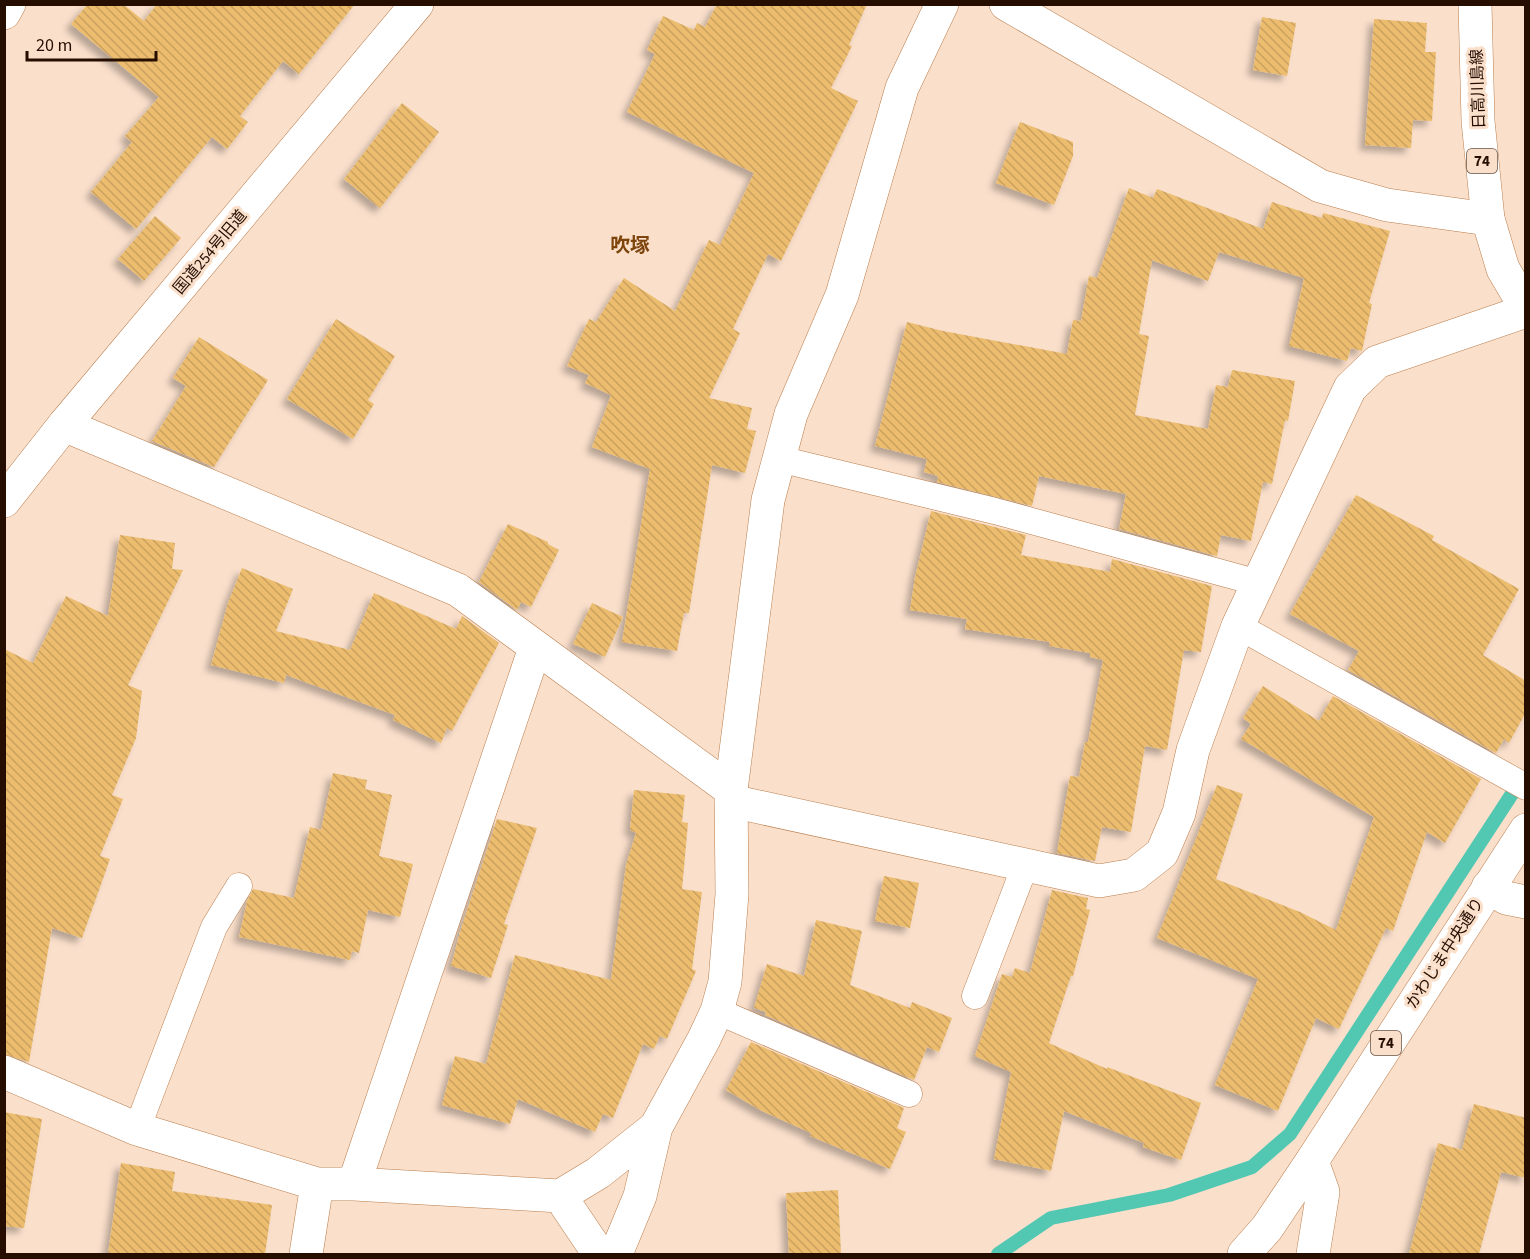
<svg xmlns="http://www.w3.org/2000/svg" width="1530" height="1259" font-family="'Source Sans 3','Noto Sans JP',sans-serif">
<style>
.lines{fill:none;stroke-linecap:round;stroke-linejoin:round}
.stream{stroke:#52c8b3;stroke-width:14}
.building{fill:url(#building-back-hatch);filter:url(#shadow)}
.lane-casing{stroke:#bb7e4c;stroke-width:27}
.street-casing{stroke:#bb7e4c;stroke-width:34}
.secondary-casing{stroke:#bb7e4c;stroke-width:34}
.primary-casing{stroke:#bb7e4c;stroke-width:34}
.lane{stroke:#fff;stroke-width:26}
.street{stroke:#fff;stroke-width:33}
.secondary{stroke:#fff;stroke-width:33}
.primary{stroke:#fff;stroke-width:33}
.labels{text-anchor:middle;dominant-baseline:central;stroke-width:6;stroke-linejoin:round;paint-order:stroke}
.shield{fill:#fadfcb;stroke:#654d3d;stroke-width:1.5}
.shield-label{font-size:15px;font-weight:bold;fill:#250e00}
.street-label{font-size:16px;fill:#250e00;stroke:#fadfcb}
.quarter-label{font-size:20px;font-weight:bold;fill:#7d450b;stroke:#fadfcb}
</style>
<defs>
<pattern id="building-back-hatch" width="6" height="6" patternUnits="userSpaceOnUse" patternTransform="scale(1.5)"><rect width="6" height="6" fill="#ecbd6e"/><path d="M-1 5l2 2M0 0l6 6M5-1l2 2" fill="none" stroke="#caa15e"/></pattern>
<filter id="shadow"><feDropShadow dx="-5.5" dy="5.5" stdDeviation="3" flood-color="#0004"/></filter>
</defs>
<rect width="100%" height="100%" fill="#fadfcb"/>
<g class="lines">
<path class="stream" d="M998 1254 1051 1218 1169 1195 1252 1167 1290 1134 1521 780"/>
</g>
<path class="building" d="M88 4H123L144 21 157 4H355L299 74 283 61 240 116 248 122 227 149 212 137 136 229 91 192 132 142 125 136 159 97 71 24Z
M717 4H867L849 45 852 46 831 88 858 101 781 261 768 254 733 329 740 333 709 398 752 408 747 429 756 431 745 473 712 465 689 613H684L677 651 622 642 650 469 592 447 611 395 585 383 589 375 567 366 589 319 596 322 624 278 675 311 709 240 720 245 754 173 627 112 655 54 647 50 663 16 694 30 697 23 705 27Z
M1262 17 1296 23 1287 76 1253 70Z
M1374 19 1427 23 1425 52H1436L1432 121 1413 120 1411 148 1365 145Z
M402 103 439 132 380 208 344 179Z
M1020 122 1073 142V156L1054 205 996 183Z
M1129 188 1153 198 1157 189 1263 229 1272 202 1322 218 1323 213 1390 231 1369 303 1372 304 1362 351 1351 348 1347 361 1289 346 1304 278 1219 252 1208 281 1152 260 1139 334 1149 336 1135 415 1208 429 1216 385 1228 387 1232 370 1295 381 1288 421 1285 420 1272 484 1263 482 1251 541 1221 535 1217 556 1119 529 1126 494 1039 476 1032 506 937 482 938 476 924 472 927 459 875 446 907 322 943 331 1067 354 1073 320 1081 321 1089 276 1097 278Z
M155 216 181 238 144 281 118 259Z
M336 319 395 356 368 400 374 404 353 439 287 399Z
M199 337 268 380 214 467 152 441 186 386 173 378Z
M1356 495 1434 536 1432 540 1519 589 1483 655 1526 681V712L1509 743 1504 739 1496 753 1348 670 1359 651 1290 614Z
M931 511 1026 535 1021 555 1110 572 1112 559 1212 586 1201 652 1184 650 1167 750 1145 746 1131 832 1102 827 1095 861 1057 853 1070 776 1079 777 1085 742H1088L1103 660 1090 657V653L1049 646 1050 642 965 629 967 619 910 610 915 577Z
M508 524 548 542V544L559 550 531 607 521 602 517 610 479 582Z
M120 535 175 543 172 569 183 570 128 685 142 691 136 738 112 795 123 799 100 856 110 859 82 938 52 928 29 1062 4 1054V649L33 663 66 596 108 616Z
M242 568 293 589 276 631 350 650 374 593 456 629 462 616 499 643 452 731 447 728 441 743 393 720 395 715 286 675 284 683 211 665 228 603Z
M592 603 623 617 605 657 573 644Z
M1263 686 1319 721 1333 696 1481 779 1445 843 1427 832 1393 931 1386 928 1339 1029 1316 1018 1278 1111 1215 1085 1258 979 1157 938 1217 785 1243 794 1216 879 1300 912 1336 930 1374 817 1241 739 1251 724 1243 718Z
M333 773 367 780 365 789 392 795 379 856 413 864 400 917 368 910 359 953 352 951 350 960 239 937 247 901 253 889 294 898 310 827 321 830Z
M634 790 685 795 682 822 688 823 682 889 702 892 692 969 696 971 667 1039 660 1036 654 1049 643 1044 613 1118 603 1114 595 1132 518 1099 510 1124 442 1105 455 1056 486 1064 515 955 611 980 626 865 636 833 630 830Z
M497 819 537 828 504 924 508 925 491 978 451 966 460 932Z
M884 876 919 883 910 928 875 921Z
M1052 890 1088 898 1086 909 1090 910 1073 976H1071L1049 1043 1107 1069V1067L1201 1103 1181 1160 1143 1147 1144 1143 1064 1111 1051 1171 994 1159 1011 1072 975 1056 1002 974 1012 977 1015 968 1030 973Z
M816 920 862 931 850 985 910 1008 912 1002 952 1018 939 1052 927 1047 914 1080 765 1015 766 1012 754 1008 767 964 804 976Z
M751 1042 904 1108 897 1128 906 1132 890 1169 810 1136 811 1133 762 1111 726 1090Z
M1474 1104 1526 1118V1178L1501 1172 1479 1254H1409L1438 1143 1462 1150Z
M4 1112 42 1119 24 1228 4 1226Z
M121 1163 175 1172 172 1191 272 1205 265 1254H108Z
M838 1190 841 1254H789L786 1193Z"/>
<g class="lines">
<defs>
<path id="lane" d="M779 459 995 511 1259 583
M1238 626 1526 787
M975 996 1025 866
M717 1011 909 1094
M137 1129 214 927 239 886"/>
<path id="street" d="M1006 4 1320 186 1387 205 1488 219
M4 13 9 4
M64 425 458 590 731 790
M731 801 1099 881 1134 875 1162 853 1179 813 1193 750 1238 626 1350 388 1377 362 1526 311
M1488 887 1506 898 1526 902
M4 1072 137 1129 317 1184H354L560 1196 598 1173 656 1127 704 1039 717 1011 725 982 732 894 731 790 768 500 791 414 842 295 902 88 942 4
M1312 1161 1323 1192 1313 1254
M354 1184 535 648
M560 1196 599 1254
M306 1254 317 1184
M616 1254 640 1196 656 1127"/>
<path id="secondary" d="M4 501 64 425 417 4"/>
<path id="primary" d="M1475 4 1478 121 1488 219 1503 269 1526 308
M1244 1254 1267 1228 1312 1161 1526 830"/>
</defs>
<use href="#lane" class="lane-casing"/>
<use href="#street" class="street-casing"/>
<use href="#secondary" class="secondary-casing"/>
<use href="#primary" class="primary-casing"/>
<use href="#lane" class="lane"/>
<use href="#street" class="street"/>
<use href="#secondary" class="secondary"/>
<use href="#primary" class="primary"/>
</g>
<g class="labels">
<g class="shield">
<rect x="1467" y="149" width="30" height="24" rx="4.5"/>
<rect x="1371" y="1031" width="30" height="24" rx="4.5"/>
</g>
<g class="shield-label">
<text x="1482" y="161">74</text>
<text x="1386" y="1043">74</text>
</g>
<g class="street-label">
<text transform="translate(1478 89) rotate(-92)">日高川島線</text>
<text transform="translate(210 252) rotate(-50)">国道254号旧道</text>
<text transform="translate(1445 953) rotate(-57)">かわじま中央通り</text>
</g>
<g class="quarter-label">
<text x="630" y="246">吹塚</text>
</g>
</g>
<rect width="1530" height="1259" fill="none" stroke="#250e00" stroke-width="12"/>
<path d="M27 51v9h129v-9" fill="none" stroke="#250e00" stroke-width="3"/>
<text x="36" y="51" font-size="18" fill="#250e00" stroke="#fadfcb" stroke-width="4.5" paint-order="stroke">20 m</text>
</svg>
